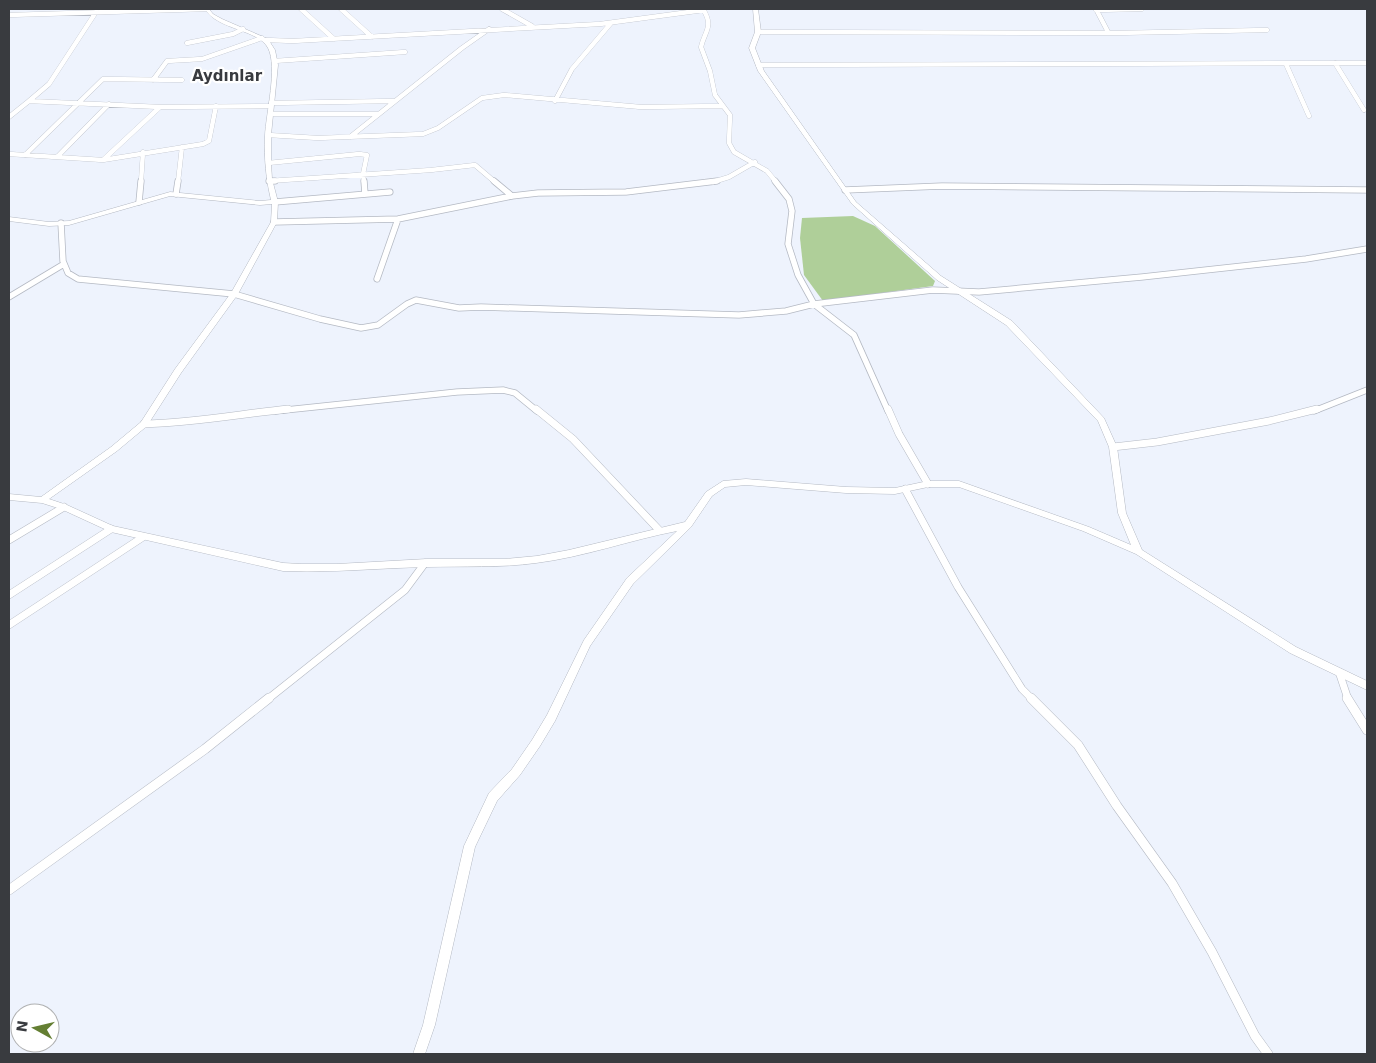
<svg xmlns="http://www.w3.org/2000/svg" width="1376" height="1063" font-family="'DejaVu Sans',sans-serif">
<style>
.green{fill:#afcf99}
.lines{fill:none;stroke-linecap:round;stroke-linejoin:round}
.minor-far3-casing{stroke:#b4b9c3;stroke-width:5}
.minor-far2-casing{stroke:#b4b9c3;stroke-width:7}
.minor-far1-casing{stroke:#b4b9c3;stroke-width:8}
.minor-casing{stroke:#b4b9c3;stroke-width:10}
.tertiary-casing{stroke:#b4b9c3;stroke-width:1}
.minor-far3{stroke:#fff;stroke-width:4.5}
.minor-far2{stroke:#fff;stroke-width:5.5}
.minor-far1{stroke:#fff;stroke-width:7}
.minor{stroke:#fff;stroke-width:9}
.tertiary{fill:#fff;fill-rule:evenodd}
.labels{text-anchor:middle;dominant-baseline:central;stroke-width:4.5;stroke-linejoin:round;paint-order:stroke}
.far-district-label{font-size:15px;font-weight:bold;fill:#393b3f;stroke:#fff}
</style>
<rect width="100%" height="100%" fill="#eef3fd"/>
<path class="green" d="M853 216 875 226 935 281 933 286 823 301 804 275 800 238 802 218Z"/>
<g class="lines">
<defs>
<path id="minor-far3" d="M301 9 334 39
M341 9 372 37
M502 9 532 26
M703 9C714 27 705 30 701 47L710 71 715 95 730 115 729 143 734 152 767 171 776 182
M1096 9 1108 32
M1096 10 1142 9
M9 15 207 9
M758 32 1116 33 1267 30
M266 40 293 41 600 24 704 10
M187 43 233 34 243 29
M274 61 405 52
M1335 63 1364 110
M1286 64 1309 116
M758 65 1367 63
M153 80 167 61 202 59 262 38
M29 101 49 84 96 12
M555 101 572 69 611 23
M271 103 394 101
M270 114H378
M9 117 29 101 160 107 271 106
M268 135 318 138 423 134 438 128 482 98 504 95 641 107 723 106
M350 137 462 48 489 29
M9 154 103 160 160 107
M25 155 103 79 182 80
M58 156 109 104
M103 160 203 144 209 141 216 106
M268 163 359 154 367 155 363 174 364 182
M269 181 431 170 475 165 495 182
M141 182 143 152
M178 182 182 147
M713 182 729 177 755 162"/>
<path id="minor-far2" d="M269 181H275
M364 181 365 194
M494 181 512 196
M775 181 789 199 792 211 788 244 798 275 814 304 854 335 888 411
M845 190 942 186 1367 190
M176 194 178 181
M139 202 141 181
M275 202 390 192
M274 222 398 219 512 196 538 193 626 192 717 181
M61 223 63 261 68 273 78 279 234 294 320 319 361 328 378 325 407 304 416 300 459 308 481 307 739 315 786 311 814 304 933 290 979 292 1142 277 1306 259 1367 249
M377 279 398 219
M9 297 64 264
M276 411 457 392 503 390 515 393 537 411
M1314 411 1367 390"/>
<path id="minor-far1" d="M536 409 573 439 659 530
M888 409 899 434 928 484
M144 424C192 423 240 414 288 409
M1113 447 1157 442 1269 421 1317 409
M905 489 958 587 1022 689 1032 699
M9 540 64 507
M9 595 111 529
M9 625 143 537
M1339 672 1348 699
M268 699 405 590 425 563"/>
<path id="minor" d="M1031 698 1078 745 1117 806 1172 883 1212 952 1255 1036 1268 1054
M1347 698 1367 730
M9 890 205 749 269 698"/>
<path id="tertiary" d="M205 9H209L213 14 222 19 268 39 275 50 278 65 271 135V163L272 179 278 202 277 222 238 294 181 373 147 426 117 451 49 499 67 505 113 526 283 563 301 564H337L427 559H505L537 556 569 550 685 522 706 492 723 481 746 479 846 487 895 488 928 481H959L1089 527 1131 545 1118 513 1109 447 1098 421 1006 325 937 280 852 204 758 71 749 48 755 32 753 9H758L761 32 755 48 764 71 856 202 941 276 1012 321 1104 418 1117 447 1126 513 1142 550 1296 647 1367 681V690L1290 653 1136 554 1083 531 959 487H928L895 494 846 493 746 485 725 487 712 496 691 527 633 584 590 646 555 721 540 746 520 775 497 801 475 847 435 1025 425 1054H413L423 1025 464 846 489 793 512 769 532 740 547 715 584 640 627 578 677 531C630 540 584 557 536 563 500 568 463 566 427 567 379 568 331 573 283 571L111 532 61 509 42 503 9 500V494L41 497 111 447 141 422 175 369 231 293 271 222 272 204 260 205 170 196 69 225 49 226 9 221V217L49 222 69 221 170 192 260 201 271 200C266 179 264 158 265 136 266 113 278 67 268 48 258 29 217 30 205 9Z"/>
</defs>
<use href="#minor-far3" class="minor-far3-casing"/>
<use href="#minor-far2" class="minor-far2-casing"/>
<use href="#minor-far1" class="minor-far1-casing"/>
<use href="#minor" class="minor-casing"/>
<use href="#tertiary" class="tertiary-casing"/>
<use href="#minor-far3" class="minor-far3"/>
<use href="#minor-far2" class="minor-far2"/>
<use href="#minor-far1" class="minor-far1"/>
<use href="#minor" class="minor"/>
<use href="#tertiary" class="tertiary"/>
</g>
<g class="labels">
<g class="far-district-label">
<text x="227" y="76">Aydınlar</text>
</g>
</g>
<rect width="1376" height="1063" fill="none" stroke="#393b3f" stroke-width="20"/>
<g transform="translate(35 1028) rotate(278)"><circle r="24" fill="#ffffff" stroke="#b0b1b2"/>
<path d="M0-4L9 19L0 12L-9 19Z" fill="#647f33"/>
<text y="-8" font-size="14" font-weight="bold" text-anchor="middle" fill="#393b3f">N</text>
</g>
</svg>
